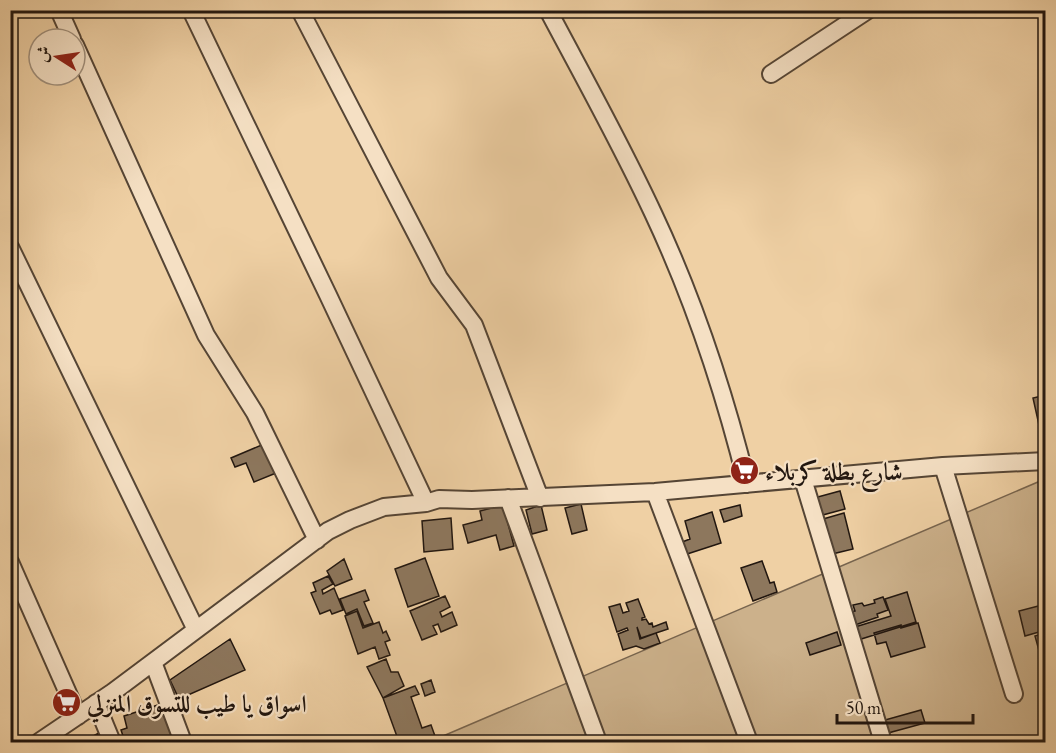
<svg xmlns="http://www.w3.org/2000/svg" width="1056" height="753" font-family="'EB Garamond',Amiri,serif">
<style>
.green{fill:#ccb18b;stroke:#77644e;stroke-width:1.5}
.building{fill:#8d775d;stroke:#221710;stroke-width:1.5}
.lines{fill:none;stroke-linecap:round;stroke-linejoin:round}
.minor-casing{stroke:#554535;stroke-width:20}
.minor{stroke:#f5e0c4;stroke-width:16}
.labels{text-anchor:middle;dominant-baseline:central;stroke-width:4.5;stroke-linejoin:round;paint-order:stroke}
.poi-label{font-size:24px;font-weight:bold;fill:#221710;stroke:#f5e0c4;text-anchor:start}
</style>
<rect width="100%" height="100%" fill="#efd0a4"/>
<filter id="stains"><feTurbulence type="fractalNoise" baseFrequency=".00333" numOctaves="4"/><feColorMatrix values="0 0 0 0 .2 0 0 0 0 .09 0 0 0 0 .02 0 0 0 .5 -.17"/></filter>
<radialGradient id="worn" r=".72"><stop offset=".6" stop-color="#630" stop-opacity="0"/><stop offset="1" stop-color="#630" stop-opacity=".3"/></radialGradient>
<path class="green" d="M1045 479V742H429Z"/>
<path class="building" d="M1046 395V435L1041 434 1033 398Z
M264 444 276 473 254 482 246 463 235 467 231 458Z
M840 491 845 509 819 516 814 498Z
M581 504 587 530 572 534 565 508Z
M503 505 514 546 500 550 496 535 468 543 463 525 482 520 480 511Z
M541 505 547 530 532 534 526 510Z
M740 505 742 516 724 522 720 510Z
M712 512 721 543 681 556 677 544 690 539 685 521Z
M844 513 853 549 832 554 823 519Z
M451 518 453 549 424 552 422 521Z
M425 558 439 596 408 607 395 569Z
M344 559 352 579 335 586 327 571Z
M762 561 770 583 774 582 777 592 753 601 741 568Z
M328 576 333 584 322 590 323 594 334 588 343 610 332 614 330 610 320 614 311 593 316 591 313 583Z
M365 590 369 600 364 602 373 623 364 626 357 609 346 614 340 599Z
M907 592 916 622 858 640 855 627 891 616 885 599Z
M445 596 450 607 440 612 442 617 452 612 457 625 441 632 438 624 433 626 437 634 422 640 410 611Z
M883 597 888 610 877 614 878 617 855 625 851 612 855 611 853 605 862 603 864 606 875 603 874 600Z
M638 599 645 617 642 618V620L646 619 649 624 652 623 653 627 666 622 668 629 641 638 637 627 640 639 656 633 660 643 644 649 636 646 623 650 618 634 628 630 627 628 617 632 609 607 620 604 623 613 629 611 626 603Z
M1046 604V630L1025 636 1019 611Z
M357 611 363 628 379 622 383 633 386 631 390 640 385 642 390 655 379 659 375 647 358 654 345 616Z
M918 623 925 647 891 657 886 642 877 644 874 633 901 625V628Z
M837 632 841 645 810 655 806 643Z
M1046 633V657L1041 658 1035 636Z
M230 639 245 670 179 699 170 680Z
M386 659 391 672H398L404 686 383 698 367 667Z
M431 680 435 692 425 696 421 684Z
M415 686 419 694 411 697 422 728 431 725 435 736 419 742H399L383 698Z
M164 703 175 736 155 742H125L121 730 127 728 124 716Z
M921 710 925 723 888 733 885 720Z
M99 733 97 742H82Z"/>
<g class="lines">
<defs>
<path id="minor" d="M59 10 72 39
M191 10 328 295 426 503
M300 10 439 278 474 325 540 498
M548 10C584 78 621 144 653 213 694 300 724 391 747 484
M75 45 206 335 255 413 317 540
M771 74 868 10
M10 247 196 630
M943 466 1014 694
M803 479 883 742
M655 492 749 742
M508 498 598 742
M10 562 78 716
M153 662 183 742
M96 703 112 742
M39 742 113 692 328 531 350 520 384 507 426 503 439 499 472 500 655 492 943 466 1046 461"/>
</defs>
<use href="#minor" class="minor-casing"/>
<use href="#minor" class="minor"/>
</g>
<defs>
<symbol id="supermarket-disc" viewBox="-11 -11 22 22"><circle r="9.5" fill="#8f2418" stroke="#f5e0c4"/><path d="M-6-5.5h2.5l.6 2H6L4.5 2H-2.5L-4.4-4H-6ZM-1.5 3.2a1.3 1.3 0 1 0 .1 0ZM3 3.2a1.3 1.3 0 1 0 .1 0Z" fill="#fff"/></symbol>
</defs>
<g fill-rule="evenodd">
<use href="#supermarket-disc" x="728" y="454" width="33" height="33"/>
<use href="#supermarket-disc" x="50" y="686" width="33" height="33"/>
</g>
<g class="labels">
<g class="poi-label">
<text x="765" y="471">شارع بطلة كربلاء</text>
<text x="87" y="703">اسواق يا طيب للتسوق المنزلي</text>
</g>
</g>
<rect width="1056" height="753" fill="none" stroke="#efd0a4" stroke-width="36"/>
<rect x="12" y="12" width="1032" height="729" fill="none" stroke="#221710" stroke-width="3"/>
<rect x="18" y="18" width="1020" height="717" fill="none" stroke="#221710" stroke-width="1.5"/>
<g transform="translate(57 57) rotate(282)"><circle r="28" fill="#f5e0c4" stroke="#a1907c" stroke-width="1.5"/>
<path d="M0-4.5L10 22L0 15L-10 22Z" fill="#8f2418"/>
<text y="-9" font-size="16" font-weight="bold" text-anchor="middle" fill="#221710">ش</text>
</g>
<path d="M837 714v9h136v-9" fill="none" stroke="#221710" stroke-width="3"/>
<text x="846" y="714" font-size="18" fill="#221710" stroke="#f5e0c4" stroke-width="4.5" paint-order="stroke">50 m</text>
<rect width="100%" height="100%" filter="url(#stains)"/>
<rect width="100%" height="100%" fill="url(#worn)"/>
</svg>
